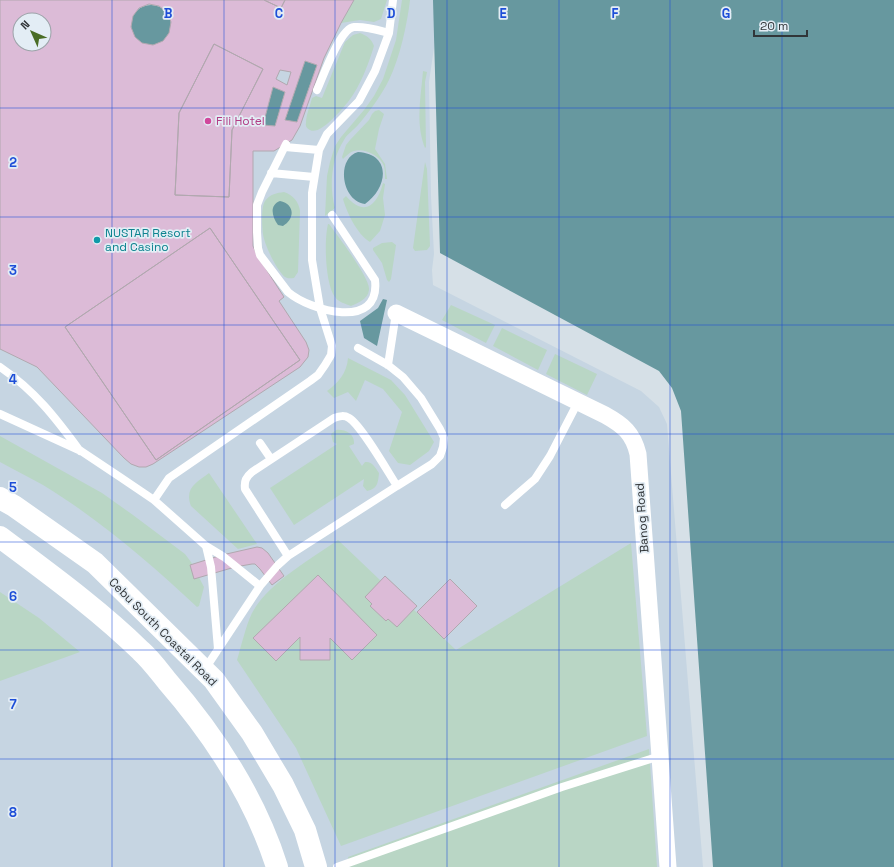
<svg xmlns="http://www.w3.org/2000/svg" width="894" height="867" font-family="'Space Grotesk',sans-serif">
<style>
.built{fill:#c6d5e2;fill-rule:evenodd}
.green{fill:#b9d6c5}
.water{fill:#67989f}
.building{fill:#dcbbd7;stroke:#b1a8af;fill-rule:evenodd}
.lines{fill:none;stroke-linecap:round;stroke-linejoin:round}
.lane{stroke:#fff;stroke-width:8}
.street{stroke:#fff;stroke-width:17}
.highway{stroke:#fff;stroke-width:22}
.grid{fill:none;stroke:#1d4ed8;stroke-width:1;stroke-opacity:0.55}
.hotel-dot{fill:#d1479c;stroke:#e3edf5;stroke-width:1.5}
.culture-dot{fill:#0f9aa8;stroke:#e3edf5;stroke-width:1.5}
.labels{text-anchor:middle;dominant-baseline:central;stroke-width:3.5;stroke-linejoin:round;paint-order:stroke}
.hotel-label{font-size:12px;fill:#b23c85;stroke:#e3edf5;text-anchor:start}
.culture-label{font-size:12px;fill:#0d838f;stroke:#e3edf5;text-anchor:start}
.street-label{font-size:12px;fill:#313538;stroke:#e3edf5}
.grid-label{font-size:13px;text-anchor:middle;font-weight:bold;fill:#1d4ed8;stroke:#e3edf5;stroke-width:3.5;stroke-linejoin:round;paint-order:stroke}
</style>
<rect width="100%" height="100%" fill="#d6e0e7"/>
<path class="built" d="M0 0H441L429 82 431 196 434 254 432 270 433 285 641 391 659 407 667 424 703 867H0ZM20 20H44V44H20Z"/>
<path class="green" d="M354 0H387L381 19 374 22 360 20 341 23Z
M402 0H410C407 25 400 57 389 80 381 96 370 111 358 125 354 130 347 134 344 140 331 160 329 186 335 208L325 216 327 176 330 162 335 146 341 137 364 110 374 96 383 79 396 40Z
M360 33C367 36 371 38 374 46 368 65 361 85 348 102 342 109 320 136 310 130 307 129 305 126 306 123 306 115 310 106 312 98L316 96 322 98 345 42 353 35Z
M423 71 427 72 425 82 426 147 425 148C415 123 421 97 423 71Z
M379 110 384 114 379 129 375 149 385 164 387 179H385C385 175 385 170 384 166 380 156 365 148 354 151 350 152 347 155 343 159L342 157 346 145 350 140 369 120 372 114 375 111Z
M425 162 427 169 430 246 427 250 415 251 413 248Z
M383 183 385 184 383 198 385 215 380 231 370 242C357 234 347 213 343 199L346 196C364 217 377 206 383 183Z
M284 192C293 195 299 202 300 211L298 272 294 278C291 278 288 279 285 277 277 271 264 244 263 234 262 226 261 207 265 201 270 194 277 193 284 192Z
M328 224H329C337 235 371 279 369 290 368 299 358 303 351 306 346 304 338 302 335 297 325 284 324 240 328 224Z
M392 242 396 245 391 279 389 282 387 280 382 263 373 250V248L382 243Z
M451 305 495 325 486 343 442 320Z
M502 328 547 350 538 370 493 346Z
M555 354 597 374 587 395 546 374Z
M348 358 391 380 405 395 434 442 429 451 410 465 398 463 389 451 402 412 383 389 365 380 356 401 348 392 334 398 327 391C338 383 347 373 348 358Z
M336 430C345 429 355 434 354 444L349 446 362 466 365 462C372 461 375 467 379 473 378 482 378 489 367 491L363 486 364 479 294 525 270 488 337 444 333 442 331 434Z
M0 436 102 493 133 515 185 554 191 562 204 587 199 606 197 607C150 563 99 519 43 485 29 477 14 470 0 462Z
M209 473 257 544 238 549 191 506C184 488 197 482 209 473Z
M338 540 381 581 385 576 417 606 414 610 456 650 631 543 647 736 341 846 296 748 237 660C241 647 246 625 252 613 268 583 311 559 338 540Z
M0 592 39 618 80 652 0 681Z
M649 749 657 867H350L348 857Z"/>
<path class="water" d="M433 0H894V867H713L681 411 672 388 659 371 440 253Z
M131 25a20 20 0 1 1 40 0a20 20 0 1 1-40 0Z
M305 61 317 65 297 122 285 120Z
M273 87 285 92 275 126 263 125Z
M358 152C392 154 388 188 365 204 341 201 336 158 358 152Z
M280 201C295 204 295 219 283 226L278 225C272 217 269 205 280 201Z
M383 299 387 300 377 346 364 338 360 321 378 308Z"/>
<path class="building" d="M0 0H264L281 8 285 0H354L341 23 324 58 300 126 292 140 274 151H253V246L257 255 284 297 279 301 306 342 309 350 308 357 300 367 153 464 146 467H139L131 464 124 458 37 367 0 349ZM149 4 159 6 168 13 171 22 169 33 163 41 153 45 142 43 135 37 131 27 133 16 139 8ZM20 20H44V44H20ZM214 44 263 69 232 130 229 197 175 195 179 113ZM305 61 317 65 297 122 285 120ZM280 70 291 72 287 85 276 79ZM273 87 285 92 275 126 263 125ZM210 228 300 360 156 460 65 327Z
M264 0H285L281 8Z
M214 44 263 69 232 130 229 197 175 195 179 113Z
M210 228 300 360 156 460 65 327Z
M257 547 262 548 268 553 284 576 272 585 260 569 255 564H252L235 567 194 579 190 565 222 555Z
M318 575 377 635 352 660 330 638V660H300V637L276 661 253 638Z
M385 576 417 606 397 627 388 619 386 621 370 606 372 604 365 597Z
M450 579 477 606 444 639 417 612Z"/>
<g class="lines">
<path class="lane" d="M317 90C323 77 340 28 354 27 366 26 378 30 389 33
M286 144 262 192 257 205V232L258 248 260 255 288 292C310 311 381 331 375 280L332 215
M285 147 319 150
M271 173 314 177
M358 348 388 365 403 377 421 398 440 429 444 438 443 447 440 456 432 464 397 486
M388 365 396 313
M0 367C35 391 55 417 80 451
M0 414 81 451 120 477 154 500 206 546 224 557 260 586
M260 443 271 459
M154 500 169 478 310 381 318 375 325 365 331 355 332 346 320 308 312 260V193L319 150 327 134 359 101 375 71 389 33 393 0
M505 505 535 479 550 456 578 402
M206 546 211 567 218 649
M205 669 260 586 278 565 288 556 397 486C388 472 361 425 349 418 344 415 340 416 334 418L252 472C246 477 244 481 245 489L288 556
M337 867 562 787 660 756"/>
<path class="street" d="M396 313 605 415C623 425 633 433 638 454L668 867"/>
<path class="highway" d="M0 498 14 506 95 563 214 680 252 733 283 785 305 830 316 867
M0 537C48 573 98 609 141 651 151 660 159 671 167 681 214 735 255 798 277 867"/>
</g>
<path class="grid" d="M112 0V867M224 0V867M335 0V867M447 0V867M559 0V867M670 0V867M782 0V867M0 108H894M0 217H894M0 325H894M0 434H894M0 542H894M0 650H894M0 759H894"/>
<circle class="hotel-dot" cx="208" cy="121" r="4"/>
<circle class="culture-dot" cx="97" cy="240" r="4"/>
<g class="labels">
<g class="hotel-label">
<text x="216" y="121">Fili Hotel</text>
</g>
<g class="culture-label">
<text x="105" y="233">NUSTAR Resort<tspan x="105" dy="14">and Casino</tspan></text>
</g>
<g class="street-label">
<text transform="translate(642 518) rotate(-94)">Banog Road</text>
<text transform="translate(163 632) rotate(45)">Cebu South Coastal Road</text>
</g>
</g>
<g class="grid-label">
<text x="168" y="18">B</text>
<text x="279" y="18">C</text>
<text x="391" y="18">D</text>
<text x="503" y="18">E</text>
<text x="615" y="18">F</text>
<text x="726" y="18">G</text>
<text x="13" y="167">2</text>
<text x="13" y="275">3</text>
<text x="13" y="384">4</text>
<text x="13" y="492">5</text>
<text x="13" y="601">6</text>
<text x="13" y="709">7</text>
<text x="13" y="817">8</text>
</g>
<g transform="translate(32 32) rotate(315)"><circle r="19" fill="#e3edf5" stroke="#9ca3a9"/>
<path d="M0-3L7 15L0 10L-7 15Z" fill="#4a6d26"/>
<text y="-6" font-size="11" font-weight="bold" text-anchor="middle" fill="#313538">N</text>
</g>
<path d="M754 30v6h53v-6" fill="none" stroke="#313538" stroke-width="2"/>
<text x="760" y="30" font-size="12" fill="#313538" stroke="#e3edf5" stroke-width="3" paint-order="stroke">20 m</text>
</svg>
